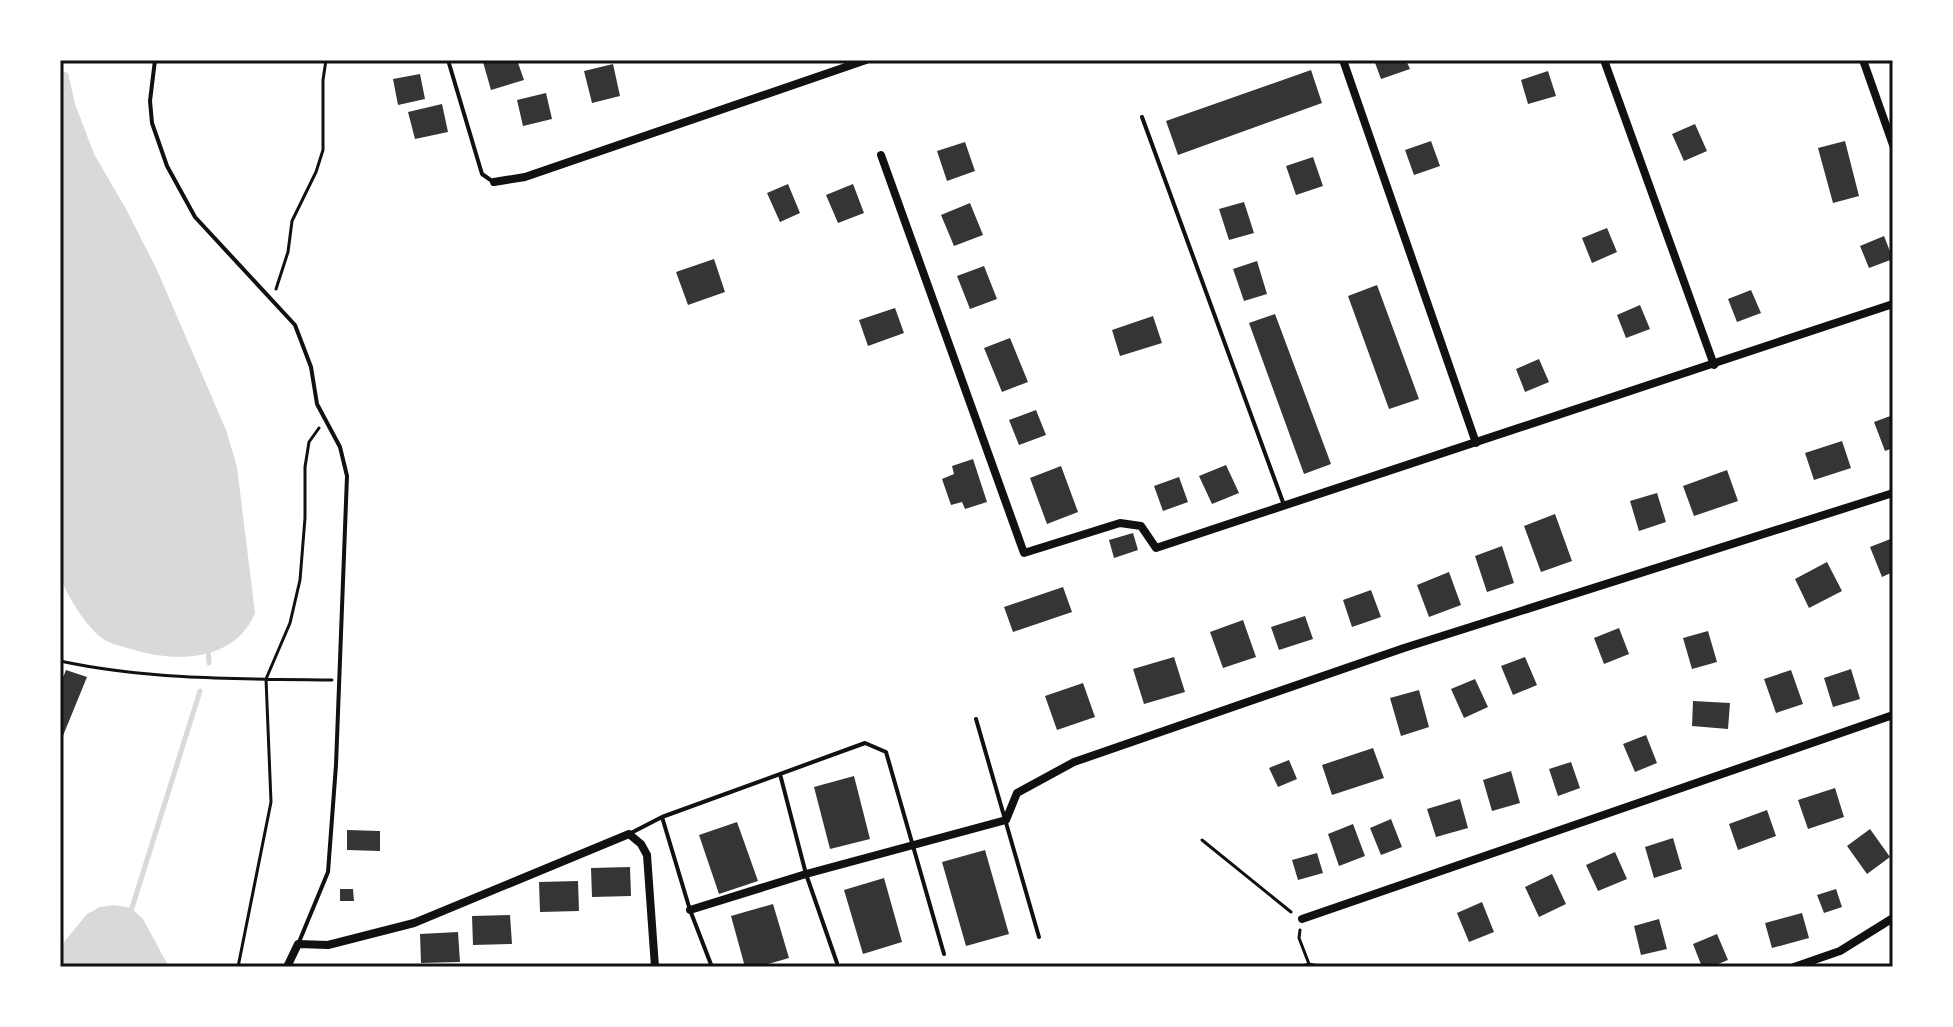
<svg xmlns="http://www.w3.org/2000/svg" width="1953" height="1027" font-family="'Nunito Sans',sans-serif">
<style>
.water{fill:#d9d9d9}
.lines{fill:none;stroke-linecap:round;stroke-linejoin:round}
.stream{stroke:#d9d9d9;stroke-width:5}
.building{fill:#353535}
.path{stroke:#111;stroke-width:3}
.service{stroke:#111;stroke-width:4}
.minor{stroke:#111;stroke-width:8}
.neatline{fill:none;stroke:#111;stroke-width:3}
</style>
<rect width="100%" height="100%" fill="#fff"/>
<path class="water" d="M60 70 68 73 75 104 94 154 126 209 157 270 226 430 237 467 255 613C235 662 175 663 131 649 122 646 109 644 102 638 86 627 67 595 60 577Z
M114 905 131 908 143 919 169 967H60V947L87 914 100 907Z"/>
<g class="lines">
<path class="stream" d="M208 648 209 663
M131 911 200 691"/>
</g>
<path class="building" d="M490 60H517L524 80 491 90 483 62Z
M1374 60H1406L1410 69 1381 79Z
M613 64 620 96 592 103 584 71Z
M1311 70 1322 103 1178 155 1166 121Z
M1548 71 1556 96 1528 104 1521 80Z
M420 74 425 99 398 105 393 79Z
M546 93 552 119 523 126 517 100Z
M442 104 448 132 415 139 408 112Z
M1695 124 1707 151 1684 161 1672 134Z
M1431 141 1440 166 1414 175 1405 150Z
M1845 141 1859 196 1833 203 1818 148Z
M965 142 975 171 947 181 937 151Z
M1313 157 1323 186 1296 195 1286 166Z
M788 184 800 213 780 222 767 193Z
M853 184 864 213 838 223 826 195Z
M1244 202 1254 233 1229 240 1219 209Z
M970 203 983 235 954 246 941 215Z
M1607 228 1617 252 1592 263 1582 238Z
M1884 236 1893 259 1869 268 1860 246Z
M714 259 725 292 688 305 676 272Z
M1257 261 1267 294 1244 301 1233 269Z
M984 266 997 299 970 309 957 276Z
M1377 285 1419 399 1389 409 1348 296Z
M1751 290 1761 313 1737 322 1728 299Z
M1640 305 1650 329 1626 338 1617 315Z
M895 308 904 333 868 346 859 320Z
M1275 314 1331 464 1304 474 1249 323Z
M1153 316 1162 343 1120 356 1112 330Z
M1010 338 1028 382 1002 392 984 348Z
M1539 359 1549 382 1525 392 1516 369Z
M1036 410 1046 435 1019 445 1009 420Z
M1893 415V448L1885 451 1874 422Z
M1842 441 1851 468 1814 480 1805 453Z
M973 459 987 502 965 509 962 502 951 505 942 479 954 474 952 466Z
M1226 465 1239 493 1212 504 1199 476Z
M1061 466 1078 512 1047 524 1030 478Z
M1727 470 1738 501 1694 516 1683 486Z
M1179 477 1188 502 1163 511 1154 486Z
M1657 493 1666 522 1639 531 1630 501Z
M1555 514 1572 561 1541 572 1524 526Z
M1133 533 1138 550 1114 558 1109 540Z
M1893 538V572L1882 577 1870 547Z
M1502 546 1514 583 1487 592 1475 556Z
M1827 562 1842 591 1809 608 1795 579Z
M1449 572 1461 605 1429 617 1417 585Z
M1063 587 1072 612 1013 632 1004 607Z
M1371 590 1381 617 1352 627 1343 600Z
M1305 616 1313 639 1279 650 1271 627Z
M1243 620 1256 657 1223 668 1210 632Z
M1619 628 1629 654 1604 664 1594 638Z
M1708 631 1717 662 1692 669 1683 638Z
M1174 657 1185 692 1144 704 1133 669Z
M1525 657 1537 685 1513 695 1501 666Z
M1851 669 1860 699 1833 707 1824 678Z
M66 670 87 677 60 743V685Z
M1791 670 1803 704 1776 713 1764 679Z
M1475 679 1488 707 1464 718 1451 689Z
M1083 683 1095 717 1057 730 1045 696Z
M1419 690 1429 727 1401 736 1390 698Z
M1693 701 1730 703 1728 729 1692 726Z
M1646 735 1657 763 1635 772 1623 744Z
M1373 748 1384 778 1332 795 1322 765Z
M1289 760 1297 779 1278 787 1269 768Z
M1571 762 1580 788 1558 796 1549 769Z
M1511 771 1520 803 1492 811 1483 780Z
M854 776 870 839 830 849 814 787Z
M1835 788 1844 817 1808 829 1798 800Z
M1460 799 1468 828 1436 837 1427 809Z
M1767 810 1776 836 1738 850 1729 824Z
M1391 819 1402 847 1381 855 1370 828Z
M737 822 758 881 719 894 699 835Z
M1353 824 1365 856 1339 866 1328 834Z
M1870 829 1890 857 1867 874 1847 846Z
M347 830 380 831V851L347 850Z
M1673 838 1682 869 1654 878 1645 847Z
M985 850 1009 934 966 946 942 862Z
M1615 852 1627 879 1598 891 1586 865Z
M1317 853 1323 873 1298 880 1292 860Z
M630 867 631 896 592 897 591 868Z
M1552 874 1566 904 1539 917 1525 887Z
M884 878 902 942 863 954 844 890Z
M578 881 579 911 540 912 539 882Z
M340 889H353L354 901H340Z
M1836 889 1842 907 1824 913 1817 895Z
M1482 902 1494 932 1469 942 1457 913Z
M773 904 789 958 758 967H745L731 916Z
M1802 913 1809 938 1772 948 1765 923Z
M510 915 512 944 473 945 472 916Z
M1659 919 1667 949 1641 955 1634 926Z
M458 932 460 962 421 963 420 934Z
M1717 934 1728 960 1711 967H1702L1693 944Z"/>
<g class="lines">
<path class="path" d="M276 289 288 252 292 221 316 172 323 150V80L326 60
M60 661C148 680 242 679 332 680
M1202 840 1291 912
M1300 930 1299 938 1309 964
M238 967 271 802 266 679 290 623 300 580 305 518V467L309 442 319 428
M1300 967 1309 964 1323 967"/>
<path class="service" d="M155 60 150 101 152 123 167 166 195 217 295 325 311 367 317 404 340 447 347 476 336 765 328 872 299 942
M448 60 482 174 492 181
M1142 117 1284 505
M976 719 1039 937
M780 774 806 874 837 963
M662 817 690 910 712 967
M629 834 662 817 865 743 886 752 944 954"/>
<path class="minor" d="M1343 60 1476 443
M1604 60 1714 365
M1863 60 1893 145
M881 155 1024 553 1120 523 1141 526 1156 548 1893 304
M494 182 525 177 866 60
M690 910 806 874 1006 820 1017 793 1074 762 1404 648 1893 493
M1302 919 1893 715
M287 967 298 944 328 945 414 923 629 834 641 844 647 855 655 967
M1794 967 1840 951 1893 918"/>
</g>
<rect width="1953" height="1027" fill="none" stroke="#ffffff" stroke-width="124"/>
<rect x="62" y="62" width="1829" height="903" class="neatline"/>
</svg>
